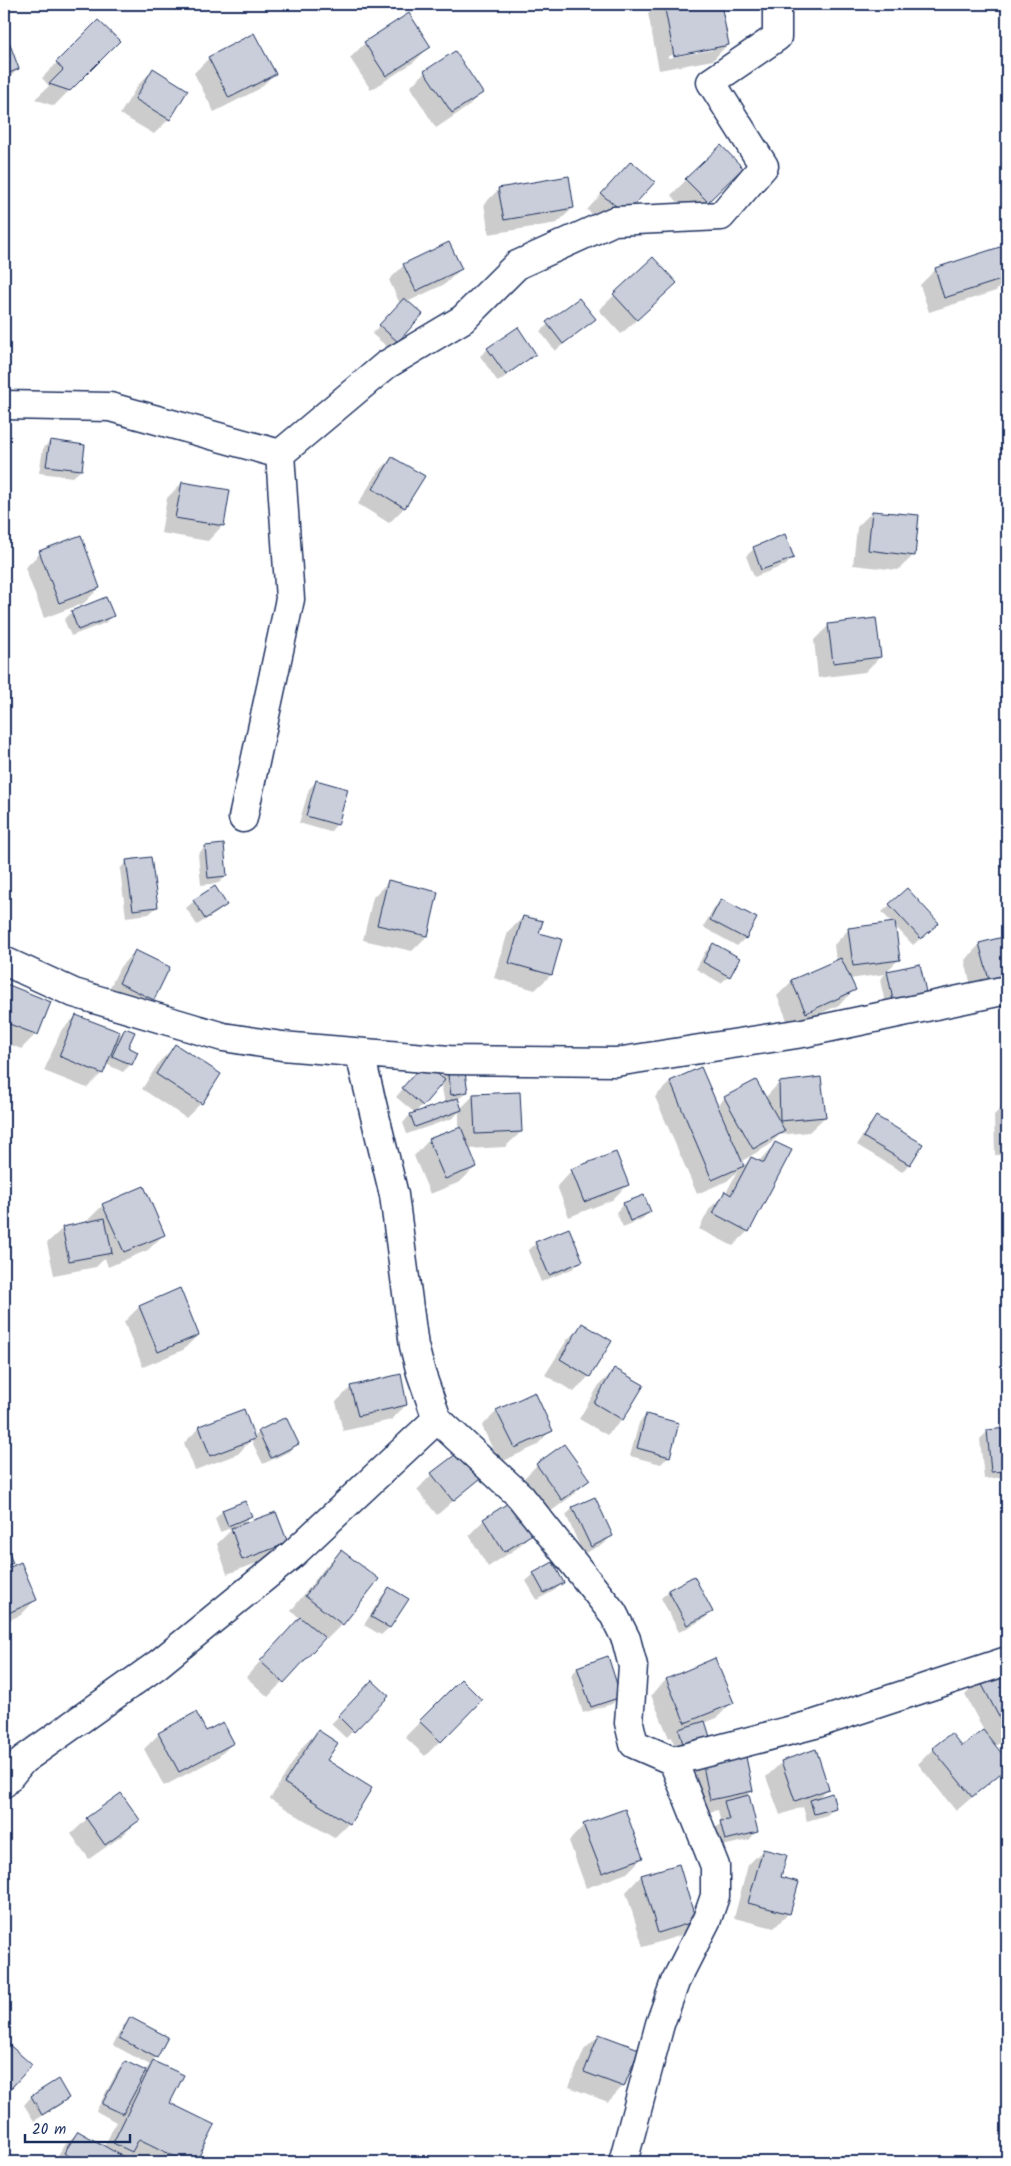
<svg xmlns="http://www.w3.org/2000/svg" width="1011" height="2166" font-family="Kalam,sans-serif">
<style>
.shadow{fill:#0003;fill-rule:evenodd}
.building{fill:#caceda;stroke:#1b2f5e}
.lines{fill:none;stroke-linecap:round;stroke-linejoin:round}
.minor-casing{stroke:#1b2f5e;stroke-width:31}
.minor{stroke:#fff;stroke-width:28}
</style>
<rect width="100%" height="100%" fill="#fff"/>
<filter id="ink" filterUnits="userSpaceOnUse"><feTurbulence type="fractalNoise" baseFrequency=".02" numOctaves="2"/><feDisplacementMap in="SourceGraphic" scale="10" xChannelSelector="R" yChannelSelector="G"/><feConvolveMatrix kernelMatrix="1 2 1 2 8 2 1 2 1" color-interpolation-filters="sRGB"/></filter>
<g filter="url(#ink)">
<path class="shadow" d="M658 4H720L728 44 713 60 659 70 648 13ZM712 47V50L668 58V56Z
M4 32 18 69 4 83Z
M83 37 118 41 54 106 35 99 49 86 42 78Z
M365 43 429 47 414 62 371 90 350 58Z
M209 58 274 74 259 89 214 112 194 73Z
M153 70 169 119 154 134 120 114 138 85Z
M425 72 481 93 466 108 436 128 410 87Z
M616 178 653 182 610 228 587 210Z
M686 180 726 183 692 216 671 195Z
M499 189 573 208 557 223 489 234 484 204Z
M1002 248 1007 263V279L996 291 929 312 920 285 936 269Z
M653 258 661 298 621 334 599 310Z
M404 265 461 269 445 284 407 302 422 314 390 349 372 334 400 304 389 280Z
M579 299 595 319 555 351 540 331Z
M488 349 535 354 498 382 480 356Z
M50 441 81 470 73 477 39 473 43 449Z
M392 458 423 476 404 508 389 523 358 504 377 473Z
M182 483 223 525 208 541 161 533 167 498Z
M872 512 914 555 898 570 853 565 857 527Z
M785 536 793 557 786 565 754 577 746 556 754 549Z
M40 553 99 588 84 603 44 618 25 568Z
M72 612 112 615 105 623 71 636 64 620Z
M829 625 880 657 865 672 818 678 814 640Z
M316 782 337 824 330 832 299 823 309 789Z
M205 847 226 876 219 883 201 885 198 854Z
M127 861 157 907 149 914 126 917 120 869Z
M388 882 427 936 412 951 363 940 373 897Z
M907 889 930 930 913 945 894 925 899 959 885 973 919 965 887 1012 880 980 885 974 849 979 854 990 839 1005 790 1027 777 996 792 981 836 962 834 945 849 929 892 923 882 912Z
M721 900 745 938 737 946 703 927 714 908Z
M194 901 226 905 218 912 197 925 186 908Z
M523 917 538 933 551 975 535 990 494 978 508 932Z
M1007 937V985L973 995 965 960 980 944Z
M713 944 729 976 721 983 696 969 705 952Z
M135 951 168 968 153 1000 137 1015 104 999 120 967Z
M4 985 49 1003 36 1034 21 1049 4 1042Z
M76 1016 116 1039 126 1029 127 1048 136 1052 131 1064 123 1072 106 1064 102 1073 87 1088 44 1071 61 1031Z
M176 1046 201 1103 186 1118 142 1089 160 1061Z
M701 1069 717 1106 725 1098H765L779 1083 825 1117 809 1132 779 1135 768 1146 740 1162 743 1167 751 1158 758 1162 775 1144 748 1231 733 1246 699 1229 710 1208 726 1193 737 1172 727 1181 697 1194 655 1097 670 1082Z
M448 1070 467 1092 457 1100 460 1109 474 1095 521 1132 505 1147 468 1149 475 1167 460 1182 430 1194 414 1156 429 1140 459 1129V1112L453 1118 407 1134 403 1123 410 1115 445 1104 441 1083 415 1113 396 1097 417 1072 440 1078Z
M1007 1102V1155H995L994 1115Z
M876 1118 909 1164 902 1172 857 1145 869 1125Z
M572 1170 627 1185 612 1200 569 1217 557 1186Z
M624 1204 650 1211 642 1219 623 1227 616 1212Z
M103 1205 163 1235 148 1250 108 1267 105 1258 96 1267 54 1275 47 1243 63 1228 89 1222 88 1220Z
M536 1243 582 1260 574 1268 541 1282 528 1251Z
M139 1307 198 1335 183 1350 143 1367 124 1322Z
M582 1325 610 1342 589 1376 574 1392 545 1375 567 1340Z
M615 1370 622 1420 607 1435 579 1419 599 1385Z
M351 1387 406 1405 391 1420 343 1431 336 1402Z
M243 1411 253 1438 259 1432 298 1443 290 1451 263 1464 251 1440 238 1454 195 1470 184 1443 199 1428Z
M497 1411 551 1430 536 1446 499 1463 482 1426Z
M646 1415 669 1456 661 1464 630 1456 639 1423Z
M1007 1429V1477L984 1479 980 1439 988 1431Z
M563 1446 588 1480 573 1495 546 1515 522 1480 537 1465Z
M432 1474H484L437 1515 417 1490Z
M244 1503 250 1516 240 1526 286 1543 271 1558 227 1574 217 1544 234 1527 220 1532 215 1519 222 1511Z
M573 1508 611 1536 604 1544 583 1554 566 1515Z
M484 1520 532 1533 517 1548 488 1567 469 1535Z
M4 1544 11 1562 4 1570Z
M341 1551 342 1624 327 1639 324 1637 268 1697 246 1677 300 1618 291 1611 326 1566Z
M20 1564 36 1599 21 1615 4 1622V1572Z
M534 1574 563 1583 555 1590 537 1600 526 1581Z
M390 1589 407 1600 389 1628 381 1635 364 1625 382 1596Z
M669 1591 711 1612 704 1619 679 1632 661 1598Z
M578 1668 620 1696 612 1704 583 1713 571 1675Z
M999 1669 1007 1685V1740L994 1746 1007 1762V1767L956 1811 918 1764 933 1749 962 1748 984 1731 965 1695 980 1680Z
M461 1680 440 1741 425 1756 405 1737Z
M666 1680 732 1702 717 1718 704 1723 676 1754 672 1737 669 1738 651 1695Z
M372 1682 387 1696 346 1738 331 1724Z
M318 1731 325 1760 349 1823 334 1838 270 1799 303 1746Z
M206 1733 233 1743 217 1758 164 1786 144 1749 159 1734Z
M702 1762 752 1791 748 1795 756 1832 749 1840 717 1847 714 1830 721 1823 718 1810 695 1815 687 1777Z
M782 1762 827 1789 817 1799 835 1808 827 1815 807 1821 803 1807 780 1815 766 1777Z
M121 1795 138 1820 123 1835 89 1859 71 1834 87 1819Z
M584 1825 642 1858 627 1873 586 1888 569 1841Z
M763 1850 780 1878 789 1913 774 1928 734 1918 748 1865Z
M678 1865 695 1921 679 1936 643 1947 626 1892 641 1876Z
M131 2019 156 2057 152 2061 182 2076 168 2103 213 2126 195 2162H140L127 2156 124 2158 128 2160 126 2162H54L63 2147 78 2132 104 2147 116 2122 96 2111 118 2070 125 2062 144 2072 150 2065 113 2045 123 2026Z
M599 2035 623 2086 608 2102 569 2087 584 2050Z
M4 2042 30 2065 4 2095Z
M58 2081 68 2098 60 2105 34 2121 24 2105 31 2097Z"/>
<path class="building" d="M664 4H721L729 45 674 56Z
M409 13 431 47 386 76 364 42Z
M98 20 120 41 70 91 49 84 63 70 56 62Z
M4 28 19 69 4 75Z
M254 33 276 74 229 98 208 57Z
M455 51 483 93 452 113 424 71Z
M153 68 188 90 170 120 135 99Z
M721 145 743 168 708 202 685 179Z
M631 161 655 182 626 214 601 194Z
M569 176 574 208 504 220 498 188Z
M449 242 462 269 416 291 403 264Z
M1003 246 1007 259V278L944 298 935 268Z
M653 257 677 283 637 320 613 294Z
M404 298 423 314 398 342 379 325Z
M579 298 596 319 563 344 546 322Z
M518 327 536 354 506 375 487 348Z
M50 440 85 445 82 470 46 466Z
M392 457 425 476 405 508 373 489Z
M182 482 230 490 224 526 175 518Z
M872 511 919 515 915 556 868 550Z
M785 534 794 558 761 570 753 547Z
M81 535 100 588 59 603 39 551Z
M106 597 114 616 78 630 71 611Z
M876 618 881 657 833 663 828 624Z
M316 780 348 789 338 825 306 816Z
M224 844 227 876 208 878 205 846Z
M151 857 158 907 133 910 126 860Z
M388 880 438 892 428 936 377 925Z
M215 886 227 905 205 919 193 900Z
M907 888 939 923 921 939 889 904Z
M721 899 757 918 746 939 710 920Z
M523 916 543 921 539 933 562 939 552 975 509 963Z
M895 922 900 960 853 966 848 928Z
M1007 936V975L989 980 979 943Z
M713 943 740 958 730 977 703 962Z
M135 950 170 967 154 1000 119 983Z
M841 958 856 990 806 1013 791 980Z
M920 964 927 997 894 1005 887 971Z
M4 983 51 1002 38 1035 4 1022Z
M76 1015 120 1032 103 1074 59 1056Z
M125 1028 135 1032 128 1047 138 1052 132 1065 112 1056Z
M175 1044 221 1074 202 1104 156 1074Z
M424 1063 445 1080 423 1106 402 1088Z
M464 1066 468 1092 451 1095 447 1069Z
M701 1067 744 1166 712 1180 670 1081Z
M821 1077 826 1117 780 1121 779 1082Z
M756 1080 785 1131 753 1149 724 1097Z
M520 1092 522 1132 475 1134 473 1094Z
M458 1098 462 1110 415 1127 410 1114Z
M876 1116 923 1144 910 1165 863 1137Z
M461 1127 477 1167 445 1179 428 1139Z
M775 1142 792 1150 749 1232 713 1213 725 1191 731 1195 751 1157 764 1163Z
M616 1152 629 1185 584 1202 571 1169Z
M144 1186 165 1235 124 1252 102 1204Z
M644 1195 651 1212 630 1221 623 1203Z
M105 1218 112 1253 69 1261 62 1227Z
M569 1228 583 1261 549 1275 535 1242Z
M180 1288 199 1335 158 1352 139 1306Z
M582 1323 612 1341 590 1377 560 1359Z
M614 1368 644 1385 623 1420 594 1403Z
M401 1374 407 1405 358 1416 350 1386Z
M535 1392 553 1431 515 1448 496 1410Z
M244 1409 255 1439 210 1456 199 1426Z
M646 1414 679 1423 670 1457 637 1448Z
M286 1417 299 1444 271 1458 258 1431Z
M1007 1428V1471L991 1472 987 1430Z
M564 1444 590 1480 562 1500 536 1464Z
M464 1448 486 1474 453 1501 431 1473Z
M595 1497 613 1536 591 1547 572 1507Z
M513 1500 534 1533 504 1552 483 1519Z
M245 1501 252 1516 228 1526 222 1510Z
M276 1512 288 1543 242 1560 231 1528Z
M4 1542 13 1563 4 1567Z
M341 1550 379 1579 343 1625 305 1596Z
M21 1562 37 1600 4 1615V1570Z
M553 1562 564 1583 544 1593 533 1573Z
M694 1576 713 1612 687 1625 668 1590Z
M389 1587 409 1599 390 1628 371 1617Z
M300 1617 325 1638 284 1683 260 1661Z
M608 1656 621 1697 591 1707 577 1667Z
M715 1658 734 1703 685 1723 666 1679Z
M1000 1668 1007 1682V1732L979 1679Z
M461 1679 482 1700 441 1742 419 1721Z
M372 1680 389 1696 354 1732 338 1716Z
M196 1712 206 1731 223 1722 234 1743 179 1772 158 1733Z
M705 1721 711 1740 684 1748 679 1729Z
M318 1730 338 1743 327 1760 372 1788 350 1824 284 1783Z
M983 1730 1007 1760V1768L972 1797 932 1748 951 1733 962 1746Z
M816 1749 829 1789 795 1801 781 1761Z
M745 1752 753 1791 710 1800 702 1761Z
M121 1793 140 1820 105 1845 86 1818Z
M832 1793 836 1808 814 1814 810 1800Z
M749 1795 758 1832 725 1840 720 1821 729 1820 724 1801Z
M625 1809 643 1858 602 1873 583 1824Z
M763 1849 787 1855 781 1877 799 1882 790 1914 748 1903Z
M679 1864 696 1921 658 1933 641 1875Z
M130 2017 168 2037 157 2058 119 2038Z
M599 2034 639 2049 624 2087 584 2072Z
M4 2040 32 2065 4 2096Z
M125 2061 146 2071 123 2114 102 2104Z
M153 2061 184 2075 170 2103 215 2125 196 2162H186L139 2139 132 2152 113 2143Z
M58 2079 69 2098 42 2115 31 2096Z
M78 2131 129 2160 128 2162H80L64 2153Z"/>
<g class="lines">
<defs>
<path id="minor" d="M4 405 110 407 280 454 386 365 463 319 517 265 614 221 721 216 764 166 711 82 777 37V4
M243 818 290 599 280 454
M4 961 74 993 223 1037 282 1046 449 1060 616 1062 803 1033 1007 990
M360 1054 394 1195 414 1346 421 1373 437 1419 520 1496 613 1613 626 1639 633 1666 629 1723 634 1744 673 1761 815 1724 1007 1661
M4 1783 23 1760 157 1665 293 1554 437 1419
M623 2162 660 2024 675 1982 707 1919 715 1896V1866L673 1761"/>
</defs>
<use href="#minor" class="minor-casing"/>
<use href="#minor" class="minor"/>
</g>
</g>
<rect width="1011" height="2166" fill="none" stroke="#fff" stroke-width="20"/>
<rect x="10" y="10" width="991" height="2146" fill="none" stroke="#1b2f5e" stroke-width="2" filter="url(#ink)"/>
<path d="M25 2134v8h105v-8" fill="none" stroke="#1b2f5e" stroke-width="2.5"/>
<text x="32" y="2134" font-size="15" fill="#1b2f5e" stroke="#ffffff" stroke-width="4" paint-order="stroke">20 m</text>
</svg>
